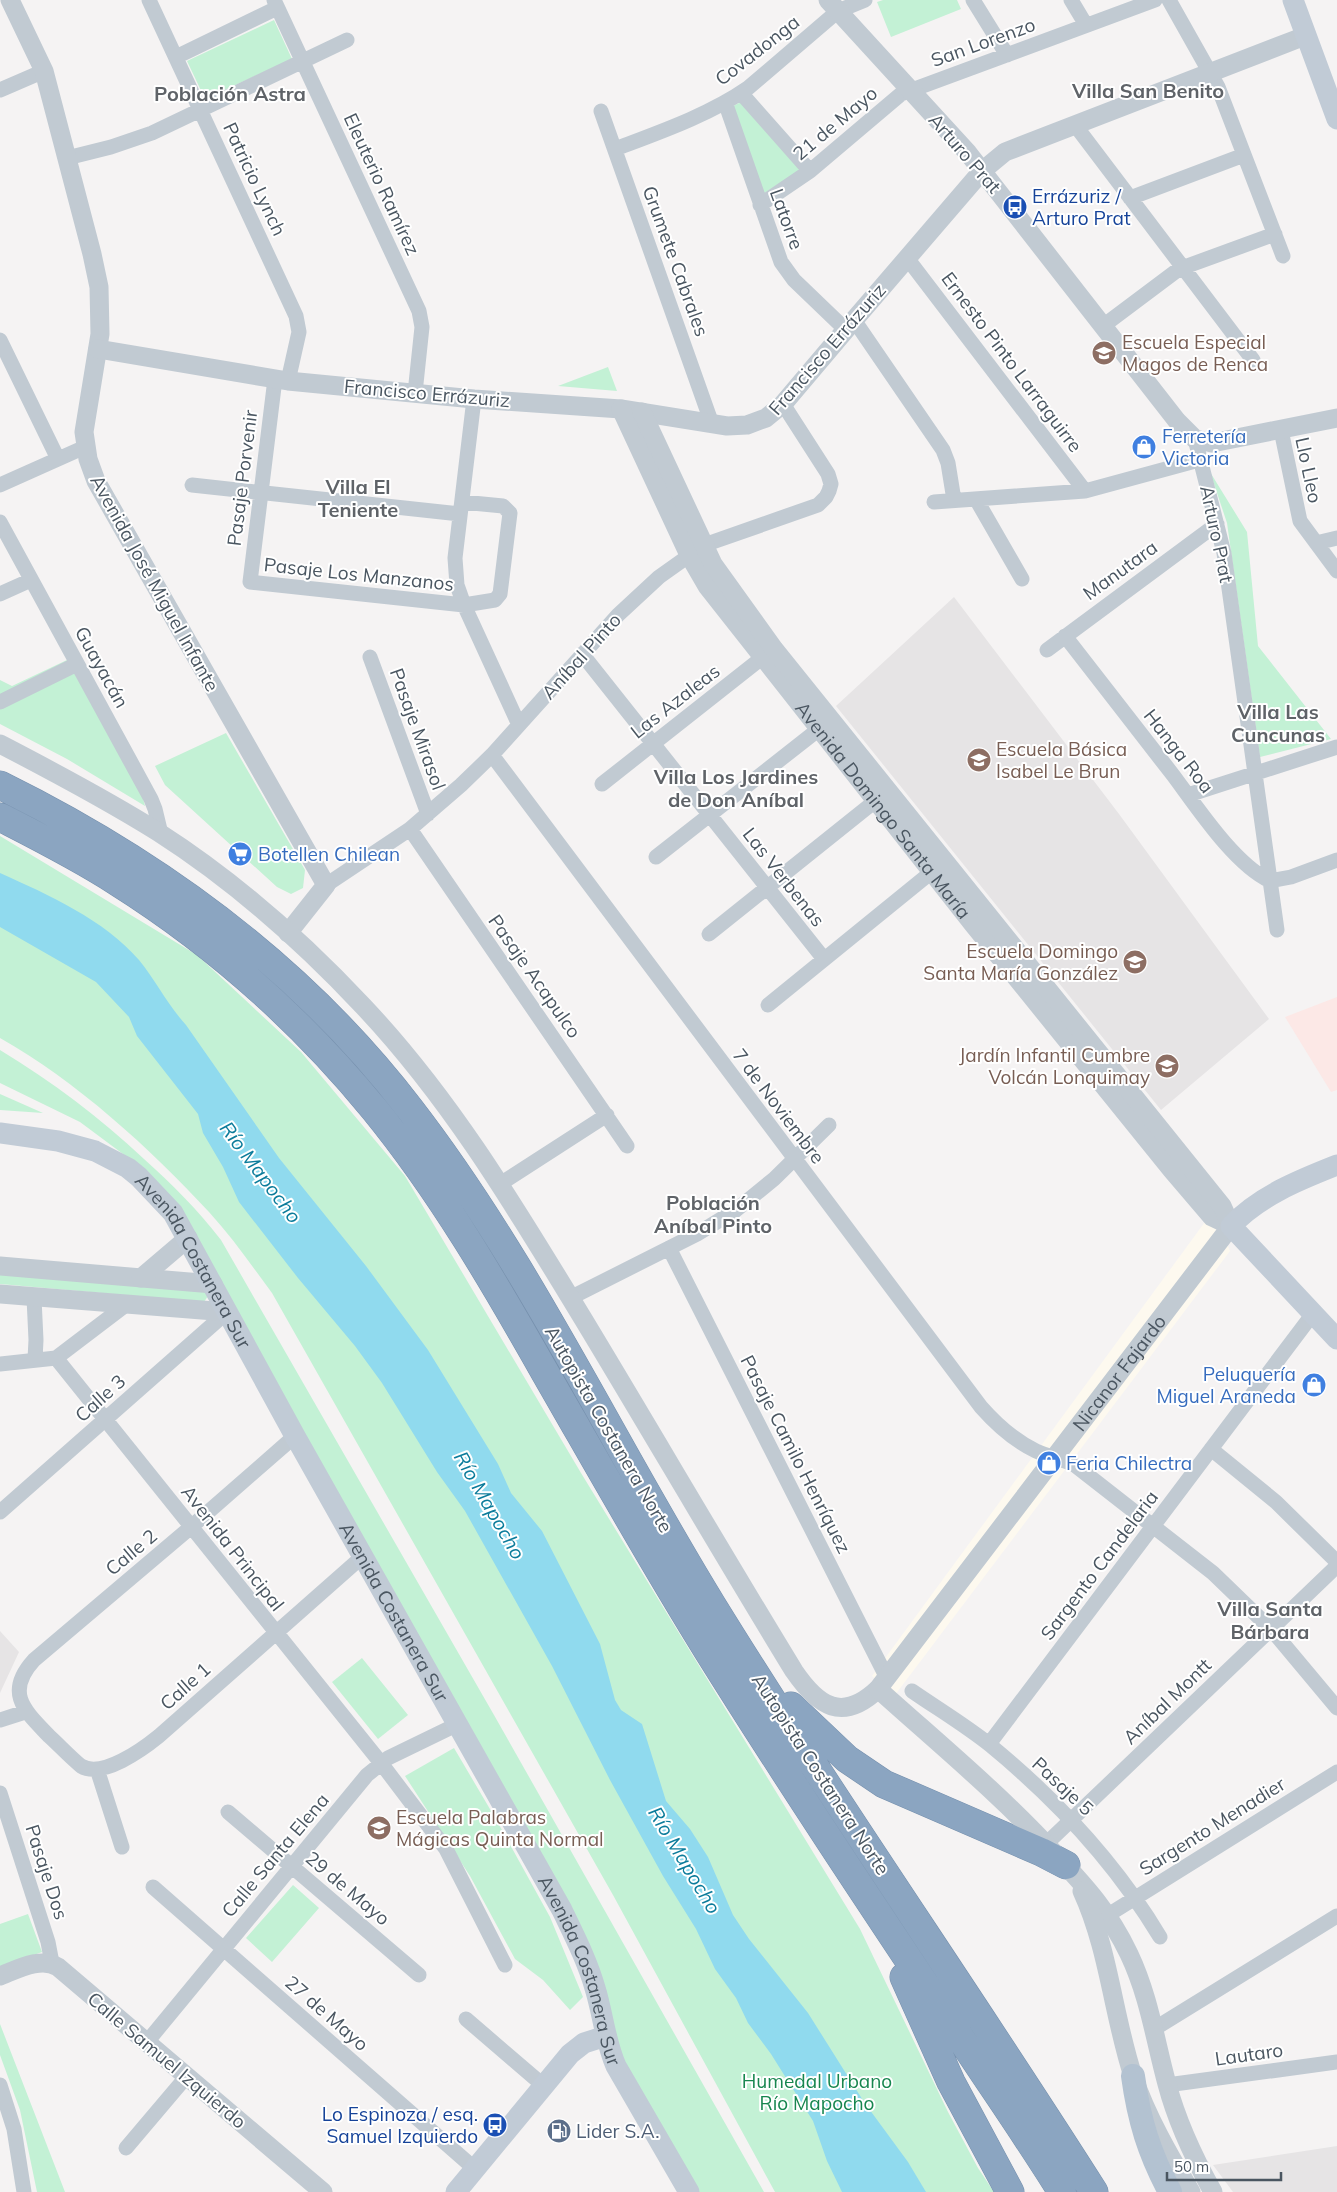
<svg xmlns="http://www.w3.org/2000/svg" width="1337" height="2192" font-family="Mulish,sans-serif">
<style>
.commercial{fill:#fdf9ef}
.education{fill:#e6e4e5}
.medical{fill:#fce8e6}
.green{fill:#c3f1d5}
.water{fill:#90daee}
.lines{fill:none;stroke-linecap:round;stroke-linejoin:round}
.motorway-casing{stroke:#7690ad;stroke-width:29}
.minor{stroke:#c1cad2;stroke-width:15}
.tertiary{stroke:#c1cad2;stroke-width:19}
.secondary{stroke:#c1cbd6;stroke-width:21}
.primary{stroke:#b3c2d1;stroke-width:24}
.motorway{stroke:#8ba5c1;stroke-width:28}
.labels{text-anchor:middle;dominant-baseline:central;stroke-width:4;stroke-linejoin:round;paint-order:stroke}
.street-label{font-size:19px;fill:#4a5661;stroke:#fff}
.transit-label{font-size:19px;fill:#164399;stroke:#fff;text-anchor:start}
.education-label{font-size:19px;fill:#785e54;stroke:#fff;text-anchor:start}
.shop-label{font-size:19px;fill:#366cbe;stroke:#fff;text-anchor:start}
.park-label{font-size:19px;fill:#17864f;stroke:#fff}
.service-label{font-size:19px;fill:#4e5e75;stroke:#fff;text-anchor:start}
.neighbourhood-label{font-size:20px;font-weight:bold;fill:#5f6368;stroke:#fff}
.water-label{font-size:20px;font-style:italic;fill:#0c7c9b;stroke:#fff}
</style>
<rect width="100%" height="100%" fill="#f5f3f3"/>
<path class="commercial" d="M1213 1211 1230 1251 895 1695 872 1676Z"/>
<path class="education" d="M954 597 1119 814 1269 1019 1161 1110 836 706Z
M0 1631 19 1652 0 1693Z
M1337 2146V2192H1233L1213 2165Z"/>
<path class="medical" d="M1337 997V1090L1331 1092 1285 1017Z"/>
<path class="green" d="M883 0H957L961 9 891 37 877 2Z
M274 20 292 59 205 99 187 61Z
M741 102 801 170 763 194 733 106Z
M608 367 617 391 558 386Z
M1210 472 1247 532 1258 646 1331 739 1260 757 1227 523Z
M67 660 142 794 145 806 67 759 0 724V680L12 686Z
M226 733 305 870 303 888 291 894 277 887 165 785 155 766Z
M0 836 197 955 301 1052 405 1176 581 1473 860 1929 948 2112 978 2168 994 2192H775L613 1895 272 1293C252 1266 232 1237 209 1212 151 1149 75 1080 0 1038Z
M0 1050C53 1082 99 1117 144 1159 172 1184 198 1210 221 1240L494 1715 764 2192H698L620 2055 609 2021 300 1430 127 1157 80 1122 0 1083Z
M0 1094 43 1113 0 1110Z
M0 1271 205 1291 208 1296 204 1302 0 1284Z
M362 1658 408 1715 378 1739 332 1682Z
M454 1748 497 1821 550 1917 583 1997 570 2010 543 1980 515 1959 470 1876 405 1776Z
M293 1885 319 1908 272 1962 246 1938Z
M28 1914 42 1952 0 1967V1924Z
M0 2024 65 2192H37L20 2110 0 2055Z"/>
<path class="water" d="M0 873C47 894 105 920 139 960 156 981 167 1004 186 1025L279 1158 366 1266 428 1350 498 1464 511 1493 542 1531 600 1644 615 1700 621 1710 642 1724 666 1801 690 1829 708 1857 733 1915 749 1939 808 2013 864 2102 908 2162 926 2192H842L827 2161 813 2121 771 2054 748 2023 736 1998 715 1969 696 1929 663 1876 610 1780 552 1666 465 1511 437 1472 382 1383 355 1346 298 1278 239 1202 223 1167 203 1133 198 1114 137 1036 129 1017 96 982 0 927Z"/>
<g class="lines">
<defs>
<path id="motorway" d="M0 785C158 863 302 968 410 1109 528 1262 611 1441 712 1605 835 1804 969 1995 1094 2192
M0 817C39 837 79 857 116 881 213 942 301 1020 374 1109 441 1191 495 1284 547 1376 600 1468 652 1561 708 1651 786 1776 868 1899 950 2022 987 2079 1026 2134 1062 2192
M791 1706 847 1759 884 1784 1041 1852 1066 1865
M904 1977 951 2082 1010 2192"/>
</defs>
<use href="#motorway" class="motorway-casing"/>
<path class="minor" d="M149 0 296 316 299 332 288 381
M274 0 419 311 422 327 415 393
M973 0 1007 55
M1071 0 1086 25
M1169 0 1218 87 1283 256
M176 57 277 8
M0 90 44 71
M741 93 810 171
M725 102 781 262 794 280 845 329
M601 111 712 424
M1075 125 1253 360
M615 149C660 132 709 115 748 88L838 11 865 0
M67 158 111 147 152 133 347 40
M1130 198 1244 155
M760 205 810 171 901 94 1155 0
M907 258 1085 491
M854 320 943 450 948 463 954 500
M1103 326 1179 269 1275 234
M0 340 58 459
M275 379 250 582 464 605 495 600 500 594 510 513 503 506 462 502
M474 399 455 558 457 585 464 605 519 725
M1281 430 1300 521 1337 571
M1195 439 1224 553 1277 930
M0 485 85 447
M192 485 460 514
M976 499 1022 579
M934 502 1085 491 1199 460
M0 522 151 799 155 809 161 834
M1316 543 1337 538
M0 594 31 580
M1065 636C1101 682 1137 729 1173 775 1197 807 1234 864 1270 881L1291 877 1337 860
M1047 650 1217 524
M582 654 824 959
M370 657 428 814
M0 702 77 664
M492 755 981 1407C996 1424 1015 1441 1036 1451 1049 1457 1063 1459 1076 1466L1213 1573 1271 1629 1337 1708
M602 784 772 650
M1188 795 1337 747
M410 829 627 1146
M656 857 828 722
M326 885 410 829 461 785 492 755 618 615 659 577 704 545 818 505 826 497 829 491 831 484 828 474 783 404
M709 934 884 794
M768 1005 939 866
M500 1184 607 1115
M669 1248 887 1678
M34 1298 36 1340 35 1359
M570 1298 697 1234 736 1210 774 1179 829 1125
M56 1358 381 1763 446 1849 505 1965
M0 1364 56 1358 127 1304
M295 1436 191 1527 34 1660C4 1693 25 1711 49 1736 60 1746 69 1756 81 1766 102 1779 143 1749 159 1736L363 1556
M1211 1449 1276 1502 1337 1562
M0 1512 227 1312
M912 1691C938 1709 965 1725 990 1745 1057 1800 1115 1862 1160 1937
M0 1720 25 1712
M989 1744 1312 1315
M97 1769 122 1847
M0 1793 48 1942 52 1963
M228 1812 419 1975
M1046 1844 1337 1566
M153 1887 475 2169
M1108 1915 1337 1772
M466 2019 544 2086
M1154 2029 1337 1916
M147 2042 367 1775 388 1758 458 1724
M0 2085 14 2129 24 2192
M1167 2085 1337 2062
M126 2148 187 2076"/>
<g class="tertiary">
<path d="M10 0 44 71 92 254 99 287 100 334 84 432 88 459 96 481 326 885 288 933"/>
<path d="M828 0 968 153 1177 421 1195 439 1212 443 1337 418"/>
<path d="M98 349 288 381 474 399 621 409 727 426 747 425 766 418 783 404 854 320 982 171 1005 152 1305 36"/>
<path id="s1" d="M621 409 689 555 707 586 973 924 1171 1169 1212 1217 1231 1226"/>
<path d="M642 412 713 564 774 649 1222 1206 1231 1226"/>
<path id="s2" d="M0 744C54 772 107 800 158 832 233 880 302 941 363 1006 452 1100 518 1212 585 1322 655 1438 723 1555 794 1671 818 1706 842 1723 878 1689L1231 1226"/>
<path d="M0 1266 213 1284"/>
<path d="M141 1278 188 1238"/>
<path d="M0 1294 227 1312"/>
<path d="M878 1689C938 1743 1001 1795 1055 1854 1086 1887 1109 1912 1129 1954 1149 1996 1155 2040 1167 2084 1177 2122 1194 2158 1213 2192"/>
<path d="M1082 1891C1109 1950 1113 2015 1133 2076 1147 2117 1169 2155 1191 2192"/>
<path d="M0 1976C16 1970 41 1956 58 1967L323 2192"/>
</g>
<g class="secondary">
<path d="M1293 0 1337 119"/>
<path id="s3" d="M0 1133 58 1141 95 1151 128 1168 139 1177 173 1213 295 1436 562 1910C574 1935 587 1960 595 1988 603 2014 605 2041 616 2066L689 2192"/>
<path d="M1337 1165C1299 1180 1259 1196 1231 1226L1337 1339"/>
<path d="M456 2192 570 2054 584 2043 606 2036"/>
</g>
<path class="primary" d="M1133 2076C1139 2120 1149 2153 1170 2192"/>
<use href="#motorway" class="motorway"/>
</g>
<defs>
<symbol id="bus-disc" viewBox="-11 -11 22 22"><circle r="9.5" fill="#1a4fb4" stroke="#fff"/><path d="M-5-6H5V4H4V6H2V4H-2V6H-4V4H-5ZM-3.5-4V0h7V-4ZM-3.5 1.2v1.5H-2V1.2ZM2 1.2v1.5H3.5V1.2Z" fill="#fff"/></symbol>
<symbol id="school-disc" viewBox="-11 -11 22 22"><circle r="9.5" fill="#8d6e63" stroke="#fff"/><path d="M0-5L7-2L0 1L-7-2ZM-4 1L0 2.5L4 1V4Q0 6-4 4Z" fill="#fff"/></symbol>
<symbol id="shop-disc" viewBox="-11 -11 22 22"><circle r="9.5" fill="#3f7fe0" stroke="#fff"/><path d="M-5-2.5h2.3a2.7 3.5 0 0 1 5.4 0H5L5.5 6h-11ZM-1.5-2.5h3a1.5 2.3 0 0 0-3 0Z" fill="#fff"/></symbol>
<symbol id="supermarket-disc" viewBox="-11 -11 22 22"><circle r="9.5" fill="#3f7fe0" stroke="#fff"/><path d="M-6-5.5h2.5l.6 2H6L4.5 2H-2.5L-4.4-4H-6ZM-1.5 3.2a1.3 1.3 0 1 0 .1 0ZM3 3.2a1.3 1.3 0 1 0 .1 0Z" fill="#fff"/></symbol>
<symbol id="fuel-disc" viewBox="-11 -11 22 22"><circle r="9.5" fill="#5c6f8a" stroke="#fff"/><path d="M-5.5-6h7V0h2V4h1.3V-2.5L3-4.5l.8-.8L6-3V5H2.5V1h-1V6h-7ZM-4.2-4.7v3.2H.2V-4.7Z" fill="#fff"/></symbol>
</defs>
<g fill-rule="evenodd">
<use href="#bus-disc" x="1001" y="193" width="28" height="28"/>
<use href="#school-disc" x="1090" y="339" width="28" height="28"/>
<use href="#shop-disc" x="1130" y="433" width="28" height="28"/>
<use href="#school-disc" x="965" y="746" width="28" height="28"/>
<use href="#supermarket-disc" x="226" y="840" width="28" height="28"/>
<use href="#school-disc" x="1121" y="948" width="28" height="28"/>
<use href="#school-disc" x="1153" y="1052" width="28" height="28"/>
<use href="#shop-disc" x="1300" y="1371" width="28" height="28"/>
<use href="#shop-disc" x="1035" y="1449" width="28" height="28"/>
<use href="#school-disc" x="365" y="1814" width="28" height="28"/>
<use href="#bus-disc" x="481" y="2111" width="28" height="28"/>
<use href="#fuel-disc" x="545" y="2117" width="28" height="28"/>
</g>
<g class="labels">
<g class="street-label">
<text transform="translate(983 42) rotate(-20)">San Lorenzo</text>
<text transform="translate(757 50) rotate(-38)">Covadonga</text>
<text transform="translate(835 123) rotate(-40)">21 de Mayo</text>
<text transform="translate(965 153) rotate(49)">Arturo Prat</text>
<text transform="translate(255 179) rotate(65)">Patricio Lynch</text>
<text transform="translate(382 184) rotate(65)">Eleuterio Ramírez</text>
<text transform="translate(787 219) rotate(70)">Latorre</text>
<text transform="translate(676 261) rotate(70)">Grumete Cabrales</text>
<text transform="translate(827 349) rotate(-49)">Francisco Errázuriz</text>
<text transform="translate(1012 362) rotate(53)">Ernesto Pinto Larraguirre</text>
<text transform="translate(427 393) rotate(5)">Francisco Errázuriz</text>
<text transform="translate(1309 470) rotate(78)">Llo Lleo</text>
<text transform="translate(242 478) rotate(-83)">Pasaje Porvenir</text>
<text transform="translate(1217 534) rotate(78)">Arturo Prat</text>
<text transform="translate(1120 570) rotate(-36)">Manutara</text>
<text transform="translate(359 574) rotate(6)">Pasaje Los Manzanos</text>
<text transform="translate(155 583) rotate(61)">Avenida José Miguel Infante</text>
<text transform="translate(581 656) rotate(-48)">Aníbal Pinto</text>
<text transform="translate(102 667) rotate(61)">Guayacán</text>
<text transform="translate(675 701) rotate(-38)">Las Azaleas</text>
<text transform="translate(418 729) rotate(70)">Pasaje Mirasol</text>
<text transform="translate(1179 751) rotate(52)">Hanga Roa</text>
<text stroke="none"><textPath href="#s1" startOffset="482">Avenida Domingo Santa María</textPath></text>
<text transform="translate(784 877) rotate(52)">Las Verbenas</text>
<text transform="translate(535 976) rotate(55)">Pasaje Acapulco</text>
<text transform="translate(779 1106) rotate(53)">7 de Noviembre</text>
<text stroke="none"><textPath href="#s3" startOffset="249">Avenida Costanera Sur</textPath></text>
<text stroke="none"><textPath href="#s2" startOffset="1746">Nicanor Fajardo</textPath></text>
<text transform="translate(100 1398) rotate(-42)">Calle 3</text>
<text transform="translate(609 1429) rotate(60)">Autopista Costanera Norte</text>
<text transform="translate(796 1454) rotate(63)">Pasaje Camilo Henríquez</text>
<text transform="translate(233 1548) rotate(52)">Avenida Principal</text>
<text transform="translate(131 1552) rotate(-40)">Calle 2</text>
<text transform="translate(1099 1565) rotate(-53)">Sargento Candelaria</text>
<text stroke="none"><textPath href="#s3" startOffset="654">Avenida Costanera Sur</textPath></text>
<text transform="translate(185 1686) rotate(-42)">Calle 1</text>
<text transform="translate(1167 1701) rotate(-44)">Aníbal Montt</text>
<text transform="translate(821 1774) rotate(57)">Autopista Costanera Norte</text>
<text transform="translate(1063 1786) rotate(43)">Pasaje 5</text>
<text transform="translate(1212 1826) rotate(-32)">Sargento Menadier</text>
<text transform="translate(275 1855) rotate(-50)">Calle Santa Elena</text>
<text transform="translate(47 1872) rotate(72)">Pasaje Dos</text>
<text transform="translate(348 1888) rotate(40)">29 de Mayo</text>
<text stroke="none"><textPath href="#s3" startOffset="1059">Avenida Costanera Sur</textPath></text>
<text transform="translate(327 2013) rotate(41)">27 de Mayo</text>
<text transform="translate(1249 2054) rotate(-8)">Lautaro</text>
<text transform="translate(167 2060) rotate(40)">Calle Samuel Izquierdo</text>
</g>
<g class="transit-label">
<text x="1032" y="196">Errázuriz /<tspan x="1032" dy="22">Arturo Prat</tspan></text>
<text x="478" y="2114" text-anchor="end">Lo Espinoza / esq.<tspan x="478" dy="22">Samuel Izquierdo</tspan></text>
</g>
<g class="education-label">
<text x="1122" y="342">Escuela Especial<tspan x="1122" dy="22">Magos de Renca</tspan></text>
<text x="996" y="749">Escuela Básica<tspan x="996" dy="22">Isabel Le Brun</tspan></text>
<text x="1118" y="951" text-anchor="end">Escuela Domingo<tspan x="1118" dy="22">Santa María González</tspan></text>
<text x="1150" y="1055" text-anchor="end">Jardín Infantil Cumbre<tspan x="1150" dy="22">Volcán Lonquimay</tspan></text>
<text x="396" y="1817">Escuela Palabras<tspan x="396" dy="22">Mágicas Quinta Normal</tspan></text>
</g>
<g class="shop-label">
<text x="1162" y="436">Ferretería<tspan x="1162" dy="22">Victoria</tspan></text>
<text x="258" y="854">Botellen Chilean</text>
<text x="1296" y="1374" text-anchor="end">Peluquería<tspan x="1296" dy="22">Miguel Araneda</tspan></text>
<text x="1066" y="1463">Feria Chilectra</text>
</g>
<g class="park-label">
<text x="817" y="2081">Humedal Urbano<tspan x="817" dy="22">Río Mapocho</tspan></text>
</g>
<g class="service-label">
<text x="576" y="2131">Lider S.A.</text>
</g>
<g class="neighbourhood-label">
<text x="1148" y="90">Villa San Benito</text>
<text x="230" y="93">Población Astra</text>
<text x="358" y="486">Villa El<tspan x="358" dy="23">Teniente</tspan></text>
<text x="1278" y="711">Villa Las<tspan x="1278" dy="23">Cuncunas</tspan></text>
<text x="736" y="776">Villa Los Jardines<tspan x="736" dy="23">de Don Aníbal</tspan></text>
<text x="713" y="1202">Población<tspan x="713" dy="23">Aníbal Pinto</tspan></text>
<text x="1270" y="1608">Villa Santa<tspan x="1270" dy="23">Bárbara</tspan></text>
</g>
<g class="water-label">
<text transform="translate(261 1172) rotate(53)">Río Mapocho</text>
<text transform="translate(490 1505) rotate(60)">Río Mapocho</text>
<text transform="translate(685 1860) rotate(59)">Río Mapocho</text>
</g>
</g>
<path d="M1167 2172v8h114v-8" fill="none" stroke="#4a5661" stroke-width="2.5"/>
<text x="1174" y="2172" font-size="15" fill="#4a5661" stroke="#ffffff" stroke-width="4" paint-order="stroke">50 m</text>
</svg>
